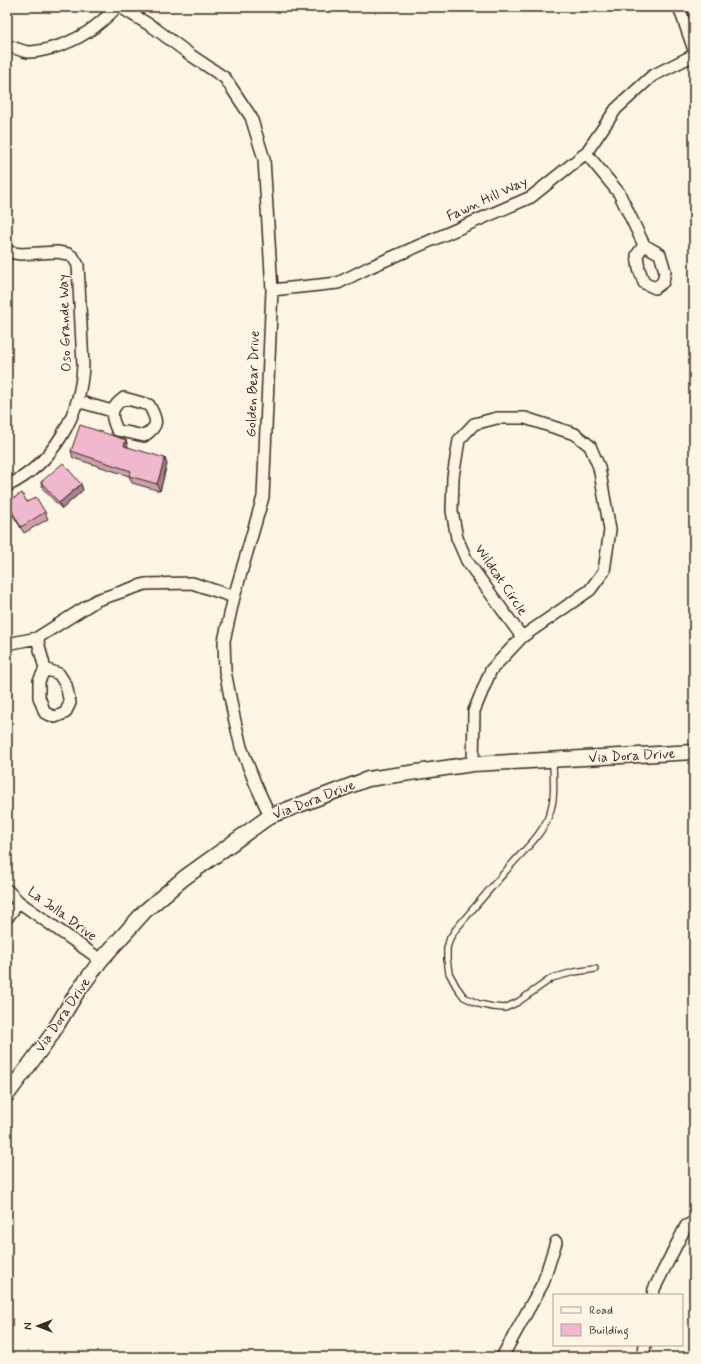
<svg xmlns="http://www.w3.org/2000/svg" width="701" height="1364" font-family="Mynerve,sans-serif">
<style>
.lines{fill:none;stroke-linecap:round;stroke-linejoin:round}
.service-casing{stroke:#3b2a1e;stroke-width:8}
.minor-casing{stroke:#3b2a1e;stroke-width:14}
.tertiary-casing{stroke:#3b2a1e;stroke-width:17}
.service{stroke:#fcf5e5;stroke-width:5.5}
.minor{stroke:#fcf5e5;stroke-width:11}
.tertiary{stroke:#fcf5e5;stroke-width:14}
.wall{fill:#ce9eb1;stroke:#3b2a1e}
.shaded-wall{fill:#a88190;stroke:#3b2a1e}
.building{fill:#f0b8ce;stroke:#3b2a1e}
.labels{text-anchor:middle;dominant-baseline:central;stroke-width:3;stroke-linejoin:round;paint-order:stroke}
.street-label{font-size:14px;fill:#3b2a1e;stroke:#fcf5e5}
</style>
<rect width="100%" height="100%" fill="#fcf5e5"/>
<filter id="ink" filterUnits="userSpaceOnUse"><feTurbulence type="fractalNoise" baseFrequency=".025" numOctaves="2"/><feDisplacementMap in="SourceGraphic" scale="8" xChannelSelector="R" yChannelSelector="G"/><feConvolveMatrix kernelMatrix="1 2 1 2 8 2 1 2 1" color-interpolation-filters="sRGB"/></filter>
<g filter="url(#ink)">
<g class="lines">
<defs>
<path id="service" d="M553 760C553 778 556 798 549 815 542 835 525 849 512 864 493 885 474 908 456 929L450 938 447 948V959L449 973 456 986 464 997 479 1004 493 1007 505 1008 518 1002 552 978 574 972 595 969"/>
<path id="minor" d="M120 7 153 27 192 56 225 78 251 117 264 159 272 290 263 497 234 597 224 641 225 671 234 717 241 747 255 783 270 816
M679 7 694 50
M7 46C14 47 21 51 28 52 36 52 45 50 52 48 80 40 97 27 117 7
M586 153 619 193 644 245
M644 245 660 254 665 271 663 282 655 288 644 283 639 269 637 255Z
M7 252 21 254 57 252 68 254 73 257 78 265 83 365C81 415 53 464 7 486
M272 290 338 283 370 267 531 197 586 153 616 109 652 76 694 55
M124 398 149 405C158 421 159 426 144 436L117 430C110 415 110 408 124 398Z
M77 401 112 411
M497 418H525L575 434 590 446 599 467 610 530 604 571 590 590 522 637 467 561 457 538 452 511 453 477 459 440 474 424Z
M37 638 45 669
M7 644 37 638 97 600 145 584 192 583 234 597
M45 669 59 674 66 685 70 703 65 713 55 717 45 713 39 697V681Z
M473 764 474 711 491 670 522 637
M7 890 19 902 101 960
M7 918 19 902
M653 1295 654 1289 686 1226 694 1222
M502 1357 543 1283 556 1242
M643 1357 645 1345"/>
<path id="tertiary" d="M7 1095 50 1037 76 994 101 960 145 911 184 878 270 816 368 779 473 764 694 752"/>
</defs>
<use href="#service" class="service-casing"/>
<use href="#minor" class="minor-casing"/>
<use href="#tertiary" class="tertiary-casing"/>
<use href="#service" class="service"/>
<use href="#minor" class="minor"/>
<use href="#tertiary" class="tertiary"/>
</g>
<path class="wall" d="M126 440 128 447 167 464 160 491 132 483 129 476 73 458 71 451Z
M41 482 81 484 83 490 62 509 43 489Z
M27 502 45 512 48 519 24 533 9 509 7 504Z
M7 521 11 543 7 544Z"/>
<path class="shaded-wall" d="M126 440 128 447 127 453 124 446Z
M165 458 167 464 160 491 157 484Z
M81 484 83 490 62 509 59 503Z
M7 521 11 543 9 536 7 527Z"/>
<path class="building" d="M80 425 126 440 124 446 165 458 157 484 129 476 131 471 71 451Z
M63 463 81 484 59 503 41 482Z
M22 493 27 502 36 497 45 512 21 527 7 503V502Z
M7 527 9 536 7 537Z"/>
</g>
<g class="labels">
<g class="street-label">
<text transform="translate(487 199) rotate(-25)">Fawn Hill Way</text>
<text transform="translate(65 323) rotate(-92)">Oso Grande Way</text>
<text transform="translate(253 384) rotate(-88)">Golden Bear Drive</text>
<text transform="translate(501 580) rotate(56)">Wildcat Circle</text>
<text transform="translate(632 756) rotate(-3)">Via Dora Drive</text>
<text transform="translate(314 800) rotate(-21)">Via Dora Drive</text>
<text transform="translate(62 914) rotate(36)">La Jolla Drive</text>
<text transform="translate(63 1015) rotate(-56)">Via Dora Drive</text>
</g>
</g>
<rect width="701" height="1364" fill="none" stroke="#fcf5e5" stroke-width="24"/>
<rect x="12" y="12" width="677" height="1340" fill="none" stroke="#3b2a1e" stroke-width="1.5" filter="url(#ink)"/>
<rect x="553" y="1294" width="130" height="52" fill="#fcf5e5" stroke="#afa495"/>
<rect x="561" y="1307" width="20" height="6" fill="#fcf5e5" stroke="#afa495"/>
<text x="589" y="1314" font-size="12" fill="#3b2a1e">Road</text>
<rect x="561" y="1324" width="20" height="12" fill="#f0b8ce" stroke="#afa495"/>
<text x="589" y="1334" font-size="12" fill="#3b2a1e">Building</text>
<g transform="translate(38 1326) rotate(270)" stroke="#fcf5e5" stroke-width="3" paint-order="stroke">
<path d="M0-3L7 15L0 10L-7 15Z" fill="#3b2a1e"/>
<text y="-6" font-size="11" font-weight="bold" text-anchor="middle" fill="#3b2a1e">N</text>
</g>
</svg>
